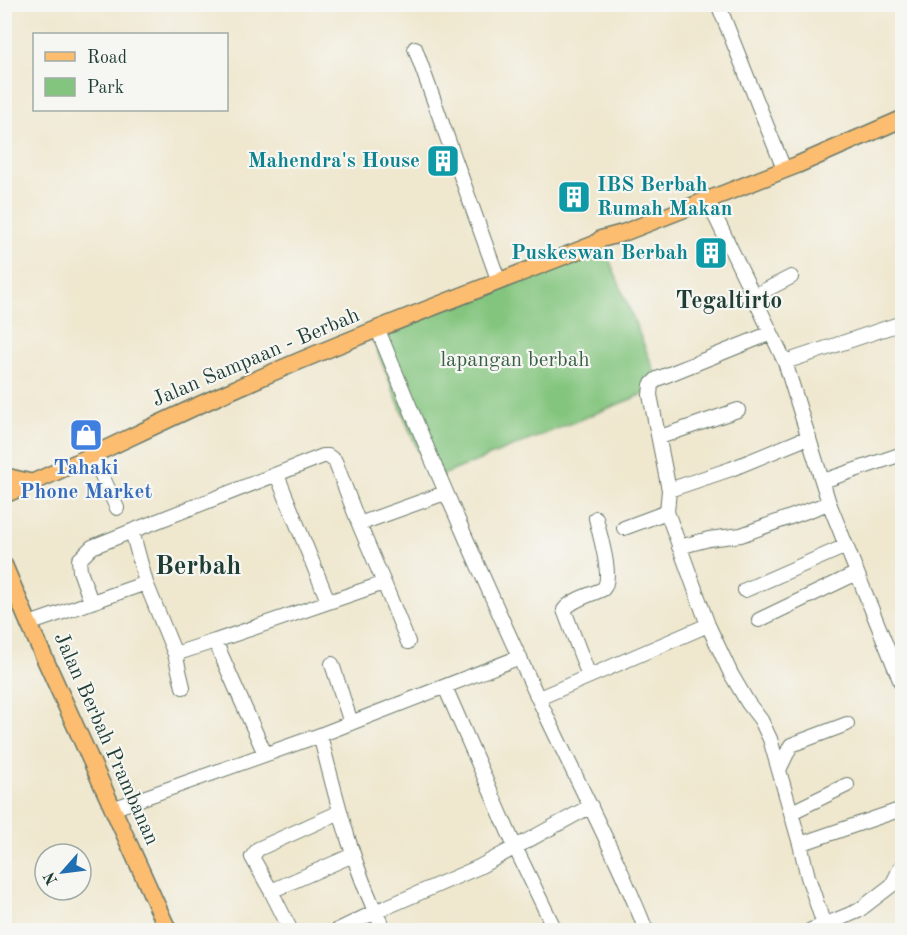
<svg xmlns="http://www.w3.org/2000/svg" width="907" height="935" font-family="'Old Standard TT',serif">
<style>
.green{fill:#83c57e;stroke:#518159;stroke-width:1.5}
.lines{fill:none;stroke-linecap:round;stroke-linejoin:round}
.minor-casing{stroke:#68786a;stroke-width:16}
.major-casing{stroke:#68786a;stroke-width:19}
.minor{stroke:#fff;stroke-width:14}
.major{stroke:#fcbd6f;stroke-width:16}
.labels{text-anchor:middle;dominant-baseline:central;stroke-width:4.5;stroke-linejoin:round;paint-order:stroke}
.culture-label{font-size:21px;font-weight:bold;fill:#0d838f;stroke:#f6f6f2;text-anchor:end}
.street-label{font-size:21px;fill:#1f3d34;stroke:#f6f6f2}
.park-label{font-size:21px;fill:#385f46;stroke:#f6f6f2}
.shop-label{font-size:21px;font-weight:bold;fill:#366cbe;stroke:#f6f6f2}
.quarter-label{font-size:24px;font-weight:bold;fill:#1f3d34;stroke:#f6f6f2}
.district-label{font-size:27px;font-weight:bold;fill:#1f3d34;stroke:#f6f6f2}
</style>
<rect width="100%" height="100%" fill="#f6f6f2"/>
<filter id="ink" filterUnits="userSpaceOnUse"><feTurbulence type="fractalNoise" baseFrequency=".0167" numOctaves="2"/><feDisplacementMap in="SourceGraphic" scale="12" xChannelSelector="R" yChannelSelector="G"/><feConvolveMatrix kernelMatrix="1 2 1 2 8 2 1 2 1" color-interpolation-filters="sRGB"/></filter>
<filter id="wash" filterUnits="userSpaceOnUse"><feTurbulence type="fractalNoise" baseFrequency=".008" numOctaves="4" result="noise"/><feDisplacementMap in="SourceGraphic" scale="24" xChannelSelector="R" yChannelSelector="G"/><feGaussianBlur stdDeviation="1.35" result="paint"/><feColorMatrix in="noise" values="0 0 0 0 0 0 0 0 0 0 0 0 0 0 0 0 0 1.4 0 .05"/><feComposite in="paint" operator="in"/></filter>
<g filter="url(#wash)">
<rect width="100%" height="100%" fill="#efe7ce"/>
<path class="green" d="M601 239 661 387 430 480 370 333Z"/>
</g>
<g filter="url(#ink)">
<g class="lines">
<defs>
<path id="minor" d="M718 4 784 169
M415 48 499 282
M707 199 785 362 829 503 902 685
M754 296 791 277
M378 330C429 455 482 578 539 700 575 777 615 852 646 930
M771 333 657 379 651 385 650 395 669 490 667 512 708 625 731 674 748 703 761 720 770 739 800 844 808 877 824 925 811 930
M785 362 902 323
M660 437 738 410
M93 456 117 508
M277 475 328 601
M823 481 902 454
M669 490 731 469 809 437
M624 528 667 512
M679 547 709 539 741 535 829 503
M146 583 175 654 183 687
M384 583 408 642
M745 590 846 546
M91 602 80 571 79 560 92 547 132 531
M759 620 857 573
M29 624 146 583 132 531 323 456H328L335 461 359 524 445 493
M175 654 215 641
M332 664 351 723
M589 676 564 610C572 599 591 595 603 589 614 578 599 534 596 518
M445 687 515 847 555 930
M539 698 708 625
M320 735C337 801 353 869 384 930
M265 754 215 641 384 583 359 524
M779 770 791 745 847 724
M112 809 320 735 520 657
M340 812 258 849 252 857 271 891 353 855
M792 812 847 785
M800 844 902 809
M271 891 289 927
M824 925 858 911 892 885 902 865
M338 930 375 912 479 867 591 806"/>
<path id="major" d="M4 476 33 483
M4 495C80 463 153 425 228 392 348 338 473 292 595 244L601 239 623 233 797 165 902 119
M4 565 29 624 168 930"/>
</defs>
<use href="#minor" class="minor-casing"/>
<use href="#major" class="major-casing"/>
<use href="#minor" class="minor"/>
<use href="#major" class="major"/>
</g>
</g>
<defs>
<symbol id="building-square" viewBox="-11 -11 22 22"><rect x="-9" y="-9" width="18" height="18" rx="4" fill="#0f9aa8" stroke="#f6f6f2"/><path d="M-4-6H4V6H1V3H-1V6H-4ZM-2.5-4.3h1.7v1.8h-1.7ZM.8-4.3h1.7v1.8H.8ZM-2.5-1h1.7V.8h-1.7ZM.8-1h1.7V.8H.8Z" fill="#fff"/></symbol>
<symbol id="shop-square" viewBox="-11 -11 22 22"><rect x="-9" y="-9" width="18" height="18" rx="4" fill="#3f7fe0" stroke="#f6f6f2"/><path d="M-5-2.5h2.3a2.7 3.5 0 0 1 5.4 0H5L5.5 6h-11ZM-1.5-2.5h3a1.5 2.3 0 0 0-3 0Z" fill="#fff"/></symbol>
</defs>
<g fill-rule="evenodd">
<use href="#building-square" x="424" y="142" width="38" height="38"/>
<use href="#building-square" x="555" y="178" width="38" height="38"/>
<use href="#building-square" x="692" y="234" width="38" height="38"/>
<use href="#shop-square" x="67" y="416" width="38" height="38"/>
</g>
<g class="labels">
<g class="culture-label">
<text x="420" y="161">Mahendra's House</text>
<text x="597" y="185" text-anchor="start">IBS Berbah<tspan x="597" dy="24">Rumah Makan</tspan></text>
<text x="688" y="253">Puskeswan Berbah</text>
</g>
<g class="street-label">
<text transform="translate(256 358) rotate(-23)">Jalan Sampaan - Berbah</text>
<text transform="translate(106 739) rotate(66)">Jalan Berbah Prambanan</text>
</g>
<g class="park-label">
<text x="515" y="360">lapangan berbah</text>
</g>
<g class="shop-label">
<text x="86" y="468">Tahaki<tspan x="86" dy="24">Phone Market</tspan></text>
</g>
<g class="quarter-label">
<text x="729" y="302">Tegaltirto</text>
</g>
<g class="district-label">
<text x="198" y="566">Berbah</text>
</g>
</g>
<rect width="907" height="935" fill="none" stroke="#f6f6f2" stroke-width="24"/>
<rect x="33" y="33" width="195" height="78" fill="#f6f6f2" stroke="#a0aca6" stroke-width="1.5"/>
<rect x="45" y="52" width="30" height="9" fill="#fcbd6f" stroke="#a0aca6" stroke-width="1.5"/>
<text x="87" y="63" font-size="18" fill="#1f3d34">Road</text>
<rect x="45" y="78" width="30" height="18" fill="#83c57e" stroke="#a0aca6" stroke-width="1.5"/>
<text x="87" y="93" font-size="18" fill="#1f3d34">Park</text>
<g transform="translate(63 872) rotate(242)"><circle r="28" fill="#f6f6f2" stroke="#a0aca6" stroke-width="1.5"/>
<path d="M0-4.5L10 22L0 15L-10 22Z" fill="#1f6fb2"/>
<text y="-9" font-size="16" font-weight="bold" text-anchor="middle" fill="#1f3d34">N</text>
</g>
</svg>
